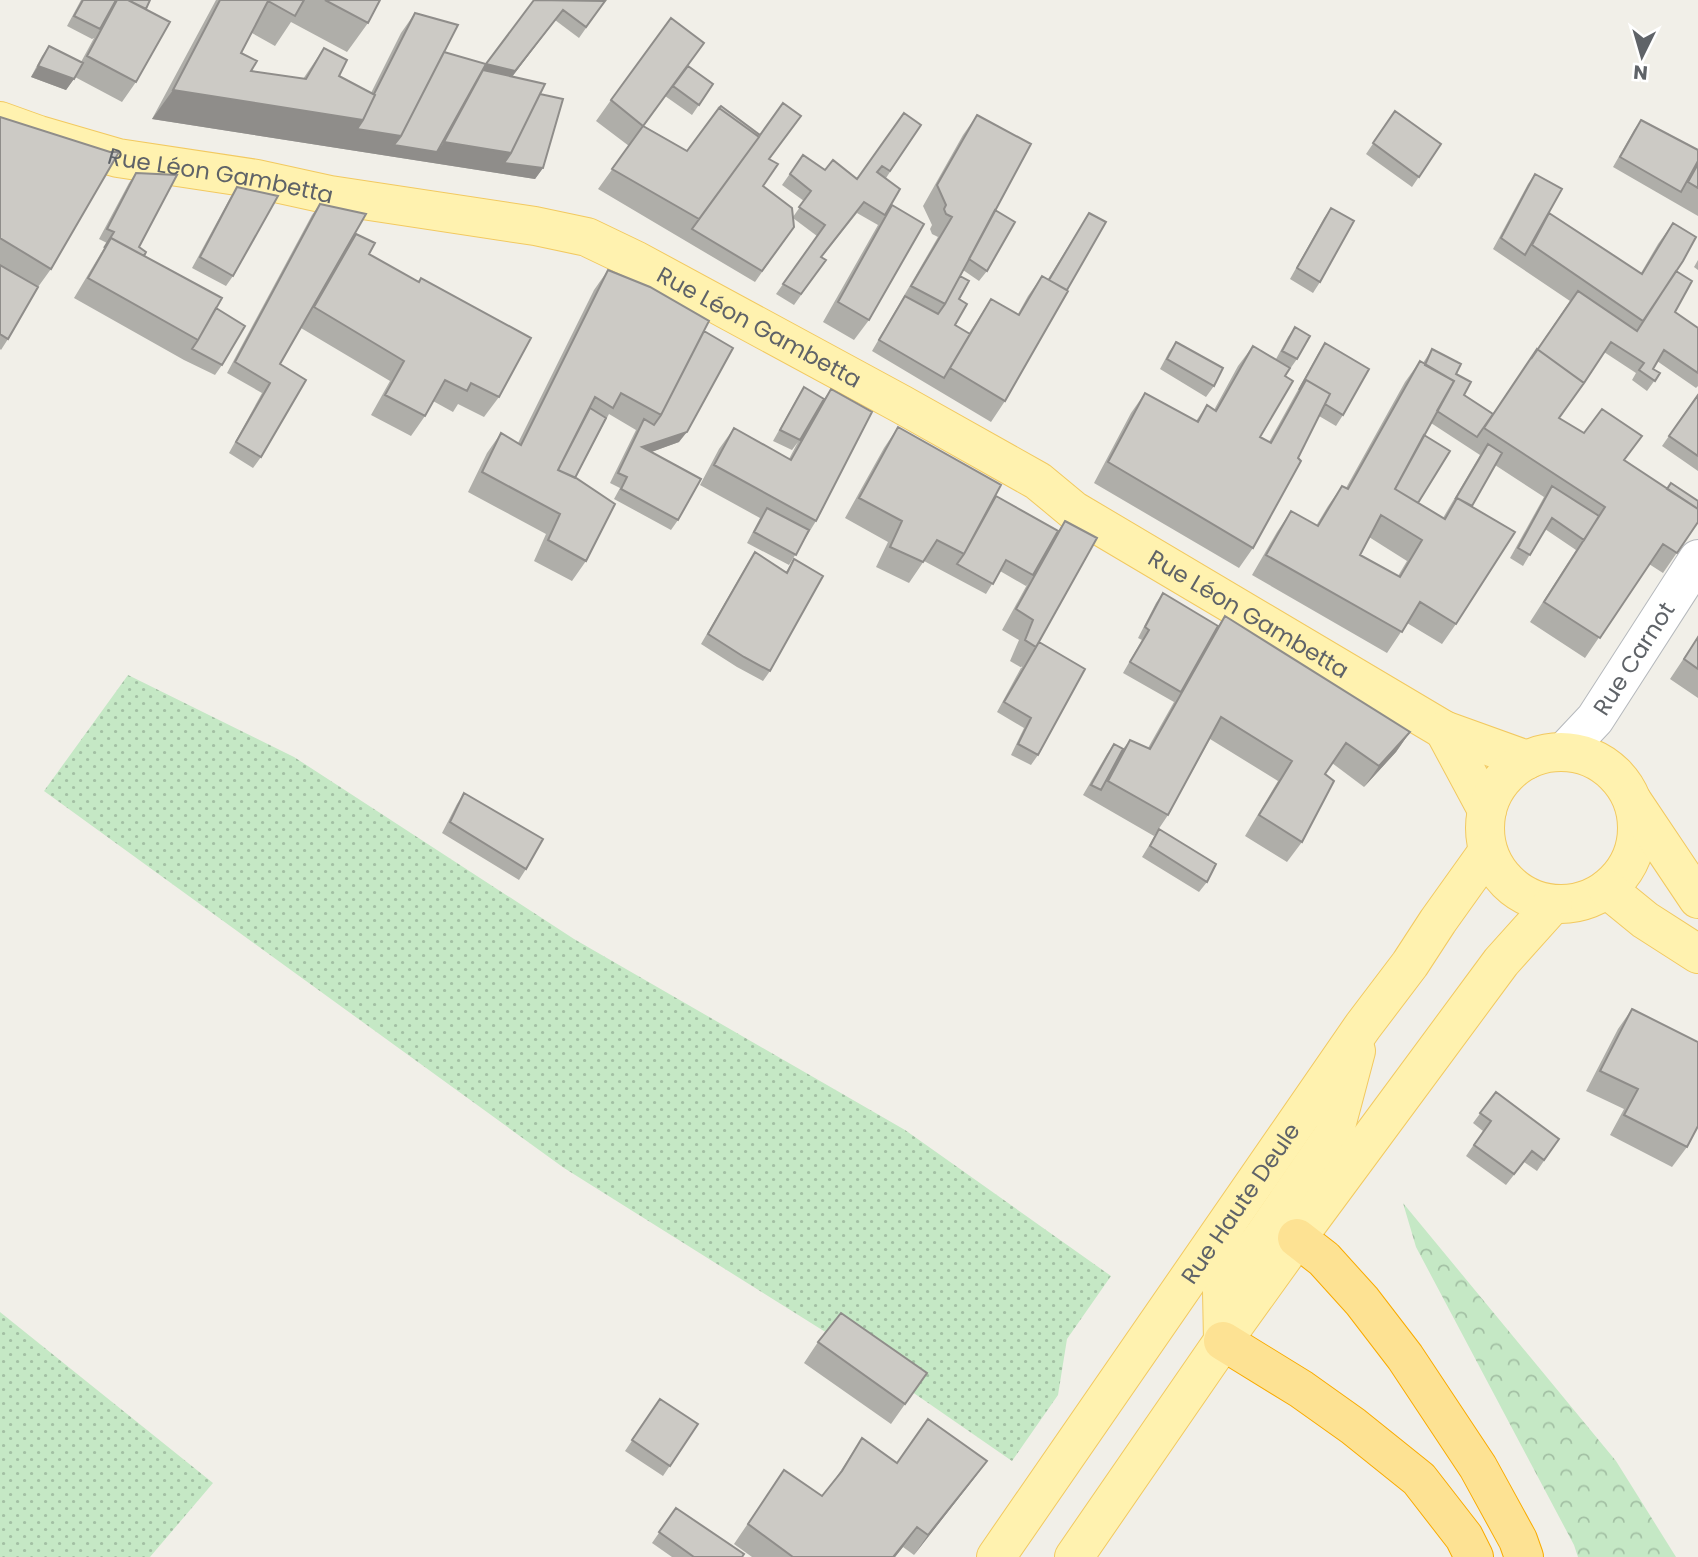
<svg xmlns="http://www.w3.org/2000/svg" width="1698" height="1557" font-family="Poppins,sans-serif">
<style>
.grass{fill:url(#grass-dots)}
.forest{fill:url(#forest-crowns)}
.lines{fill:none;stroke-linecap:round;stroke-linejoin:round}
.minor-casing{stroke:#b5b8bc;stroke-width:40}
.major-casing{stroke:#f2c960;stroke-width:40}
.highway-casing{stroke:#f9ab00;stroke-width:40}
.minor{stroke:#fff;stroke-width:38}
.major{stroke:#fff2af;stroke-width:38}
.highway{stroke:#fde293;stroke-width:38}
.wall{fill:#afaea9;fill-rule:evenodd}
.shaded-wall{fill:#8f8d8a}
.building{fill:#cccac5;stroke:#8f8d8a;stroke-width:2;fill-rule:evenodd}
.labels{text-anchor:middle;dominant-baseline:central;stroke-width:6;stroke-linejoin:round;paint-order:stroke}
.street-label{font-size:23px;fill:#5f6368;stroke:#fff}
</style>
<defs>
<pattern id="grass-dots" width="8" height="8" patternUnits="userSpaceOnUse" patternTransform="scale(1.75)"><rect width="8" height="8" fill="#c5e8c5"/><path d="M2 2h.1M6 6h.1" fill="none" stroke="#a3c0a4" stroke-width="1.8" stroke-linecap="round"/></pattern>
<pattern id="forest-crowns" width="20" height="18" patternUnits="userSpaceOnUse" patternTransform="scale(1.75)"><rect width="20" height="18" fill="#c5e8c5"/><path d="M2 6a3 3 0 1 1 6 0M12 15a3 3 0 1 1 6 0" fill="none" stroke="#a3c0a4"/></pattern>
</defs>
<rect width="100%" height="100%" fill="#f1efe8"/>
<path class="grass" d="M128 675 294 757 574 939 905 1130 1111 1276 1067 1339 1058 1395 1012 1461 827 1333 564 1168 44 791Z
M0 1312 213 1483 150 1557H0Z"/>
<path class="forest" d="M1403 1203 1616 1461 1676 1557H1578L1574 1545 1416 1247Z"/>
<g class="lines">
<defs>
<g id="minor">
<path id="s1" d="M1564 752 1595 719 1698 559"/>
</g>
<g id="major">
<path id="s2" d="M0 121 39 135 118 158 257 179 330 195 535 226 587 237 637 261 901 404 1038 481 1073 510 1444 730 1527 760"/>
<path d="M1444 730 1487 810"/>
<circle cx="1561" cy="828" r="76"/>
<path d="M1633 802 1698 899"/>
<path d="M1607 889 1645 920 1698 954"/>
<path d="M1223 1341 1222 1291 1263 1237 1334 1134 1356 1051"/>
<path id="s3" d="M996 1557 1363 1026 1410 964 1438 921 1488 851"/>
<path d="M1074 1557 1223 1341 1297 1238 1501 962 1553 904"/>
</g>
<path id="highway" d="M1297 1238 1324 1259 1362 1301 1405 1357 1478 1467 1518 1540 1524 1557
M1223 1341 1301 1389 1353 1426 1419 1479 1464 1537 1474 1557"/>
</defs>
<use href="#minor" class="minor-casing"/>
<use href="#major" class="major-casing"/>
<use href="#highway" class="highway-casing"/>
<use href="#minor" class="minor"/>
<use href="#major" class="major"/>
<use href="#highway" class="highway"/>
</g>
<path class="wall" d="M81 0H150L146 9 136 82 122 102 75 77 66 90 31 77 42 56 49 46 81 62 94 38 92 39 67 26Z
M216 0H380L368 23 347 52 291 22 275 46 252 33 241 53 251 71 303 79 324 48 339 76 371 93 401 33 415 13 444 52 486 64 534 0 605 1 579 38 555 20 512 77 540 94 543 168 535 179 152 119Z
M688 66 713 84 692 115 665 96 644 126 687 151 769 159 763 186 793 217 804 201 782 185 803 155 825 170 857 179 921 125 886 178 885 215 892 205 869 320 854 340 823 322 878 225 857 213 822 257 826 260 794 305 776 294 817 236 793 218 794 227 755 282 598 189 629 146 596 121 611 100Z
M1395 111 1441 144 1412 187 1366 154Z
M977 115 995 210 987 271 979 281 963 270 960 276 955 325 969 333 991 299 1018 314 1028 296 1042 276 1048 279 1089 213 1067 290 1005 401 991 422 872 351 938 237 932 234 930 229 932 225 923 206 963 135Z
M0 117 51 269 38 287 8 339 1 350 0 349Z
M1641 120 1698 150V216L1613 167 1634 130Z
M136 173 139 247 144 256 216 308 222 365 215 375 184 360 74 298 107 243 99 239 129 183Z
M1535 174 1546 218 1641 273 1658 244 1673 223 1676 271 1675 312 1698 328V386L1696 388 1657 361 1653 369 1660 373 1647 391 1632 380 1636 373 1604 352 1559 418 1624 460 1698 522 1663 573 1649 564 1585 658 1530 622 1576 550 1545 529 1523 566 1510 558 1544 497 1495 465 1472 506 1456 624 1442 644 1407 623 1387 653 1252 575 1277 532 1291 511 1316 526 1328 506 1342 486 1346 488 1405 382 1420 361 1423 363 1432 349 1456 374 1464 395 1493 414 1570 301 1493 249 1528 184ZM1431 423 1480 455 1443 518 1418 503 1424 435ZM1369 537 1407 561 1398 576 1360 555Z
M237 187 233 276 226 286 192 268 230 198Z
M320 204 346 249 356 234 369 254 499 397 484 417 458 404 453 412 433 401 425 416 411 436 371 415 390 381 301 328 280 364 261 457 253 468 229 453 262 393 227 373 312 215Z
M1331 208 1320 282 1313 293 1290 279 1324 218Z
M1698 260V270L1694 267Z
M608 270 704 331 679 442 651 452 678 520 671 530 614 499 620 488 610 483 636 430 609 414 575 478 586 561 572 581 534 561 546 534 468 492 487 453 501 433 518 443 594 290Z
M1295 327 1297 359 1285 376 1260 437 1269 442 1318 354 1325 343 1343 415 1336 426 1319 416 1253 548 1239 568 1094 483 1131 413 1145 393 1196 421 1207 405 1214 410 1238 366 1253 346 1276 359 1288 337Z
M1176 342 1214 386 1206 397 1160 369 1169 352Z
M804 387 824 399 831 389 816 521 789 565 747 543 760 518 700 485 719 449 734 428 789 459 798 442 792 450 773 441 797 398Z
M1698 394V471L1662 446Z
M898 427 996 496 1058 531 1065 521 1039 642 1038 755 1031 765 1011 755 1024 728 997 712 1022 666V668L1010 661 1019 640 1002 630 1028 583 1026 586 1000 571 986 594 924 561 909 583 876 567 888 542 845 518 884 448Z
M755 552 786 572 794 559 770 671 763 681 737 667 701 644 748 563Z
M1163 593 1218 626 1225 616 1410 732 1396 752 1364 787 1332 763 1325 774 1302 842 1287 862 1245 836 1278 781 1210 739 1168 815 1154 836 1083 795 1107 754 1114 744 1123 749 1130 740 1148 748 1174 702 1123 673 1142 640 1138 638 1156 603Z
M1698 637V698L1670 679Z
M464 793 526 869 519 880 442 833 457 804Z
M1159 829 1207 882 1199 892 1142 857Z
M1632 1009 1687 1147 1672 1167 1610 1135 1624 1109 1586 1091 1618 1029Z
M1496 1092 1559 1139 1537 1171 1524 1162 1506 1185 1466 1156 1483 1131 1473 1123Z
M818 1342 927 1373 891 1424 804 1363Z
M660 1399 698 1424 663 1476 625 1451Z
M862 1438 897 1463 987 1461 972 1481 914 1555 903 1547 895 1557H752L734 1544 770 1491 822 1496 834 1481Z
M676 1508 742 1557H672L652 1543Z"/>
<path class="shaded-wall" d="M563 10 508 82 480 74 486 64Z
M38 66 74 79 66 90 31 77Z
M173 90 363 120 401 136 437 152 444 142 511 153 543 168 535 179 152 119Z
M687 432 679 442 635 458 642 447Z
M1410 732 1396 752 1364 787 1379 766Z
M987 1461 972 1481 914 1555 928 1535Z
M917 1527 903 1547 895 1557H893Z"/>
<path class="building" d="M83 0H116L100 29 74 16Z
M117 0H128L170 22 136 82 87 56Z
M128 0H150L146 9Z
M220 0H304L295 16 268 1 241 53 257 61 251 71 306 79 324 48 347 60 339 76 375 95 363 120 173 90Z
M325 0H380L368 23Z
M534 0 605 1 586 27 563 10 515 71 486 64Z
M415 13 458 25 401 136 357 129 363 120 375 95 374 94Z
M671 18 704 43 643 126 611 100Z
M49 46 83 63 74 79 38 66Z
M444 52 486 64 437 152 394 145 401 136Z
M688 66 713 84 699 105 673 86Z
M483 70 545 84 511 153 444 142Z
M540 94 563 99 543 168 504 163 511 153Z
M783 103 801 116 769 159 778 164 763 186 792 208 794 227 762 271 692 229 759 137 719 108 721 106 760 135Z
M719 108 759 137 699 219 612 169 643 126 687 151Z
M1395 111 1441 144 1419 177 1373 143Z
M904 113 921 125 890 171 882 166 877 172 900 189 885 215 864 202 821 257 826 260 801 294 783 284 825 225 799 207 811 191 790 174 803 155 825 170 833 160 857 179Z
M977 115 1031 144 945 304 911 286 952 217 946 214 944 209 946 205 937 185Z
M0 117 110 152H119L51 269 0 238Z
M1641 120 1698 150V161L1681 192 1620 157Z
M1698 164V188L1688 182Z
M136 173 177 175 139 247 146 252 144 256 111 238 104 248 114 232 107 229Z
M1535 174 1562 189 1525 255 1501 238Z
M237 187 278 196 233 276 200 257Z
M320 204 366 214 280 364 306 380 261 457 236 442 270 383 235 362Z
M892 205 924 224 869 320 838 302Z
M1331 208 1354 221 1320 282 1297 268Z
M995 210 1015 222 987 271 969 259Z
M1089 213 1106 222 1067 290 1049 280Z
M1549 213 1642 274 1673 223 1696 237 1683 261 1643 321 1532 245Z
M356 234 375 243 369 254 419 282 421 278 531 338 499 397 471 383 467 391 445 380 425 416 385 395 404 361 314 307Z
M111 238 222 298 198 340 88 278Z
M0 265 38 287 8 339 0 334Z
M608 270 650 287 709 321 661 415 621 393 613 408 595 397 558 470 576 478 615 504 586 561 548 540 560 514 482 472 501 433 521 445Z
M1676 271 1692 281 1675 312 1698 328V373L1664 350 1653 369 1660 373 1655 381 1639 370 1644 363 1611 342 1584 383 1537 349 1531 359 1578 291 1637 331Z
M960 276 969 281 959 299 967 304 955 325 970 334 944 378 879 340 905 296 938 314 945 304Z
M1042 276 1068 291 1005 401 950 368 991 299 1019 315Z
M216 308 245 326 222 365 192 349 198 340Z
M1295 327 1310 336 1297 359 1282 351Z
M704 331 733 348 687 432 642 447 701 479 678 520 621 489 627 477 618 473 644 419 654 425 661 415Z
M1176 342 1223 368 1214 386 1167 359Z
M1325 343 1369 369 1343 415 1325 404 1330 394 1306 380 1299 390Z
M1253 346 1290 368 1285 376 1293 381 1260 437 1271 443 1306 380 1330 394 1298 458 1301 461 1253 548 1108 462 1145 393 1198 422 1207 405 1216 411Z
M1432 349 1461 364 1456 374 1471 382 1464 395 1493 414 1477 437 1437 411 1454 381 1425 365Z
M1537 349 1584 383 1559 418 1584 433 1602 409 1642 436 1624 460 1698 509V522L1677 553 1663 544 1600 638 1544 602 1605 507 1484 428Z
M1420 361 1454 381 1395 489 1445 519 1457 498 1515 532 1456 624 1420 602 1402 632 1266 555 1291 511 1318 526 1342 486 1348 489ZM1381 515 1422 540 1400 577 1360 555Z
M804 387 824 399 800 440 780 430Z
M831 389 872 412 816 521 714 465 734 428 791 460Z
M1698 395V456L1669 436Z
M590 408 606 418 575 478 558 470Z
M898 427 1001 485 964 554 937 540 923 562 890 547 902 521 859 498Z
M1424 435 1450 451 1418 503 1395 489Z
M1488 444 1502 453 1472 506 1457 498H1456Z
M1671 483 1698 501V509L1667 489Z
M1552 486 1599 516 1584 540 1552 518 1530 555 1518 548Z
M996 496 1058 531 1033 575 1006 560 993 584 957 564 964 554Z
M767 508 809 530 796 555 754 532Z
M1065 521 1097 538 1036 647 1025 640 1033 620 1016 609Z
M755 552 787 573 794 559 823 576 770 671 744 657 708 634Z
M1163 593 1218 626 1181 692 1130 662 1149 630 1145 627Z
M1225 616 1410 732 1379 766 1346 743 1325 774 1334 781 1302 842 1259 815 1292 761 1221 717 1168 815 1108 781 1130 740 1150 749Z
M1698 637V669L1684 659Z
M1039 642 1085 669 1038 755 1018 744 1031 718 1004 702Z
M1114 744 1123 749 1101 790 1091 785Z
M464 793 543 839 526 869 450 822Z
M1159 829 1216 864 1207 882 1150 846Z
M1632 1009 1698 1042V1126L1687 1147 1624 1115 1638 1089 1600 1071Z
M1496 1092 1559 1139 1544 1160 1532 1151 1514 1174 1474 1145 1491 1121 1480 1113Z
M841 1313 927 1373 905 1404 818 1342Z
M660 1399 698 1424 670 1466 632 1440Z
M928 1419 987 1461 928 1535 917 1527 893 1557H793L748 1524 784 1470 822 1496 842 1471 862 1438 897 1463Z
M676 1508 744 1554 742 1557H694L659 1532Z"/>
<g class="labels">
<g class="street-label">
<text stroke="none"><textPath href="#s2" startOffset="228">Rue Léon Gambetta</textPath></text>
<text stroke="none"><textPath href="#s2" startOffset="794">Rue Léon Gambetta</textPath></text>
<text stroke="none"><textPath href="#s2" startOffset="1362">Rue Léon Gambetta</textPath></text>
<text stroke="none"><textPath href="#s1" startOffset="117">Rue Carnot</textPath></text>
<text stroke="none"><textPath href="#s3" startOffset="430">Rue Haute Deule</textPath></text>
</g>
</g>
<g transform="translate(1642 56) rotate(185)" stroke="#ffffff" stroke-width="5" paint-order="stroke">
<path d="M0-5L12 26L0 18L-12 26Z" fill="#5f6368"/>
<text y="-10" font-size="19" font-weight="bold" text-anchor="middle" fill="#5f6368">N</text>
</g>
</svg>
